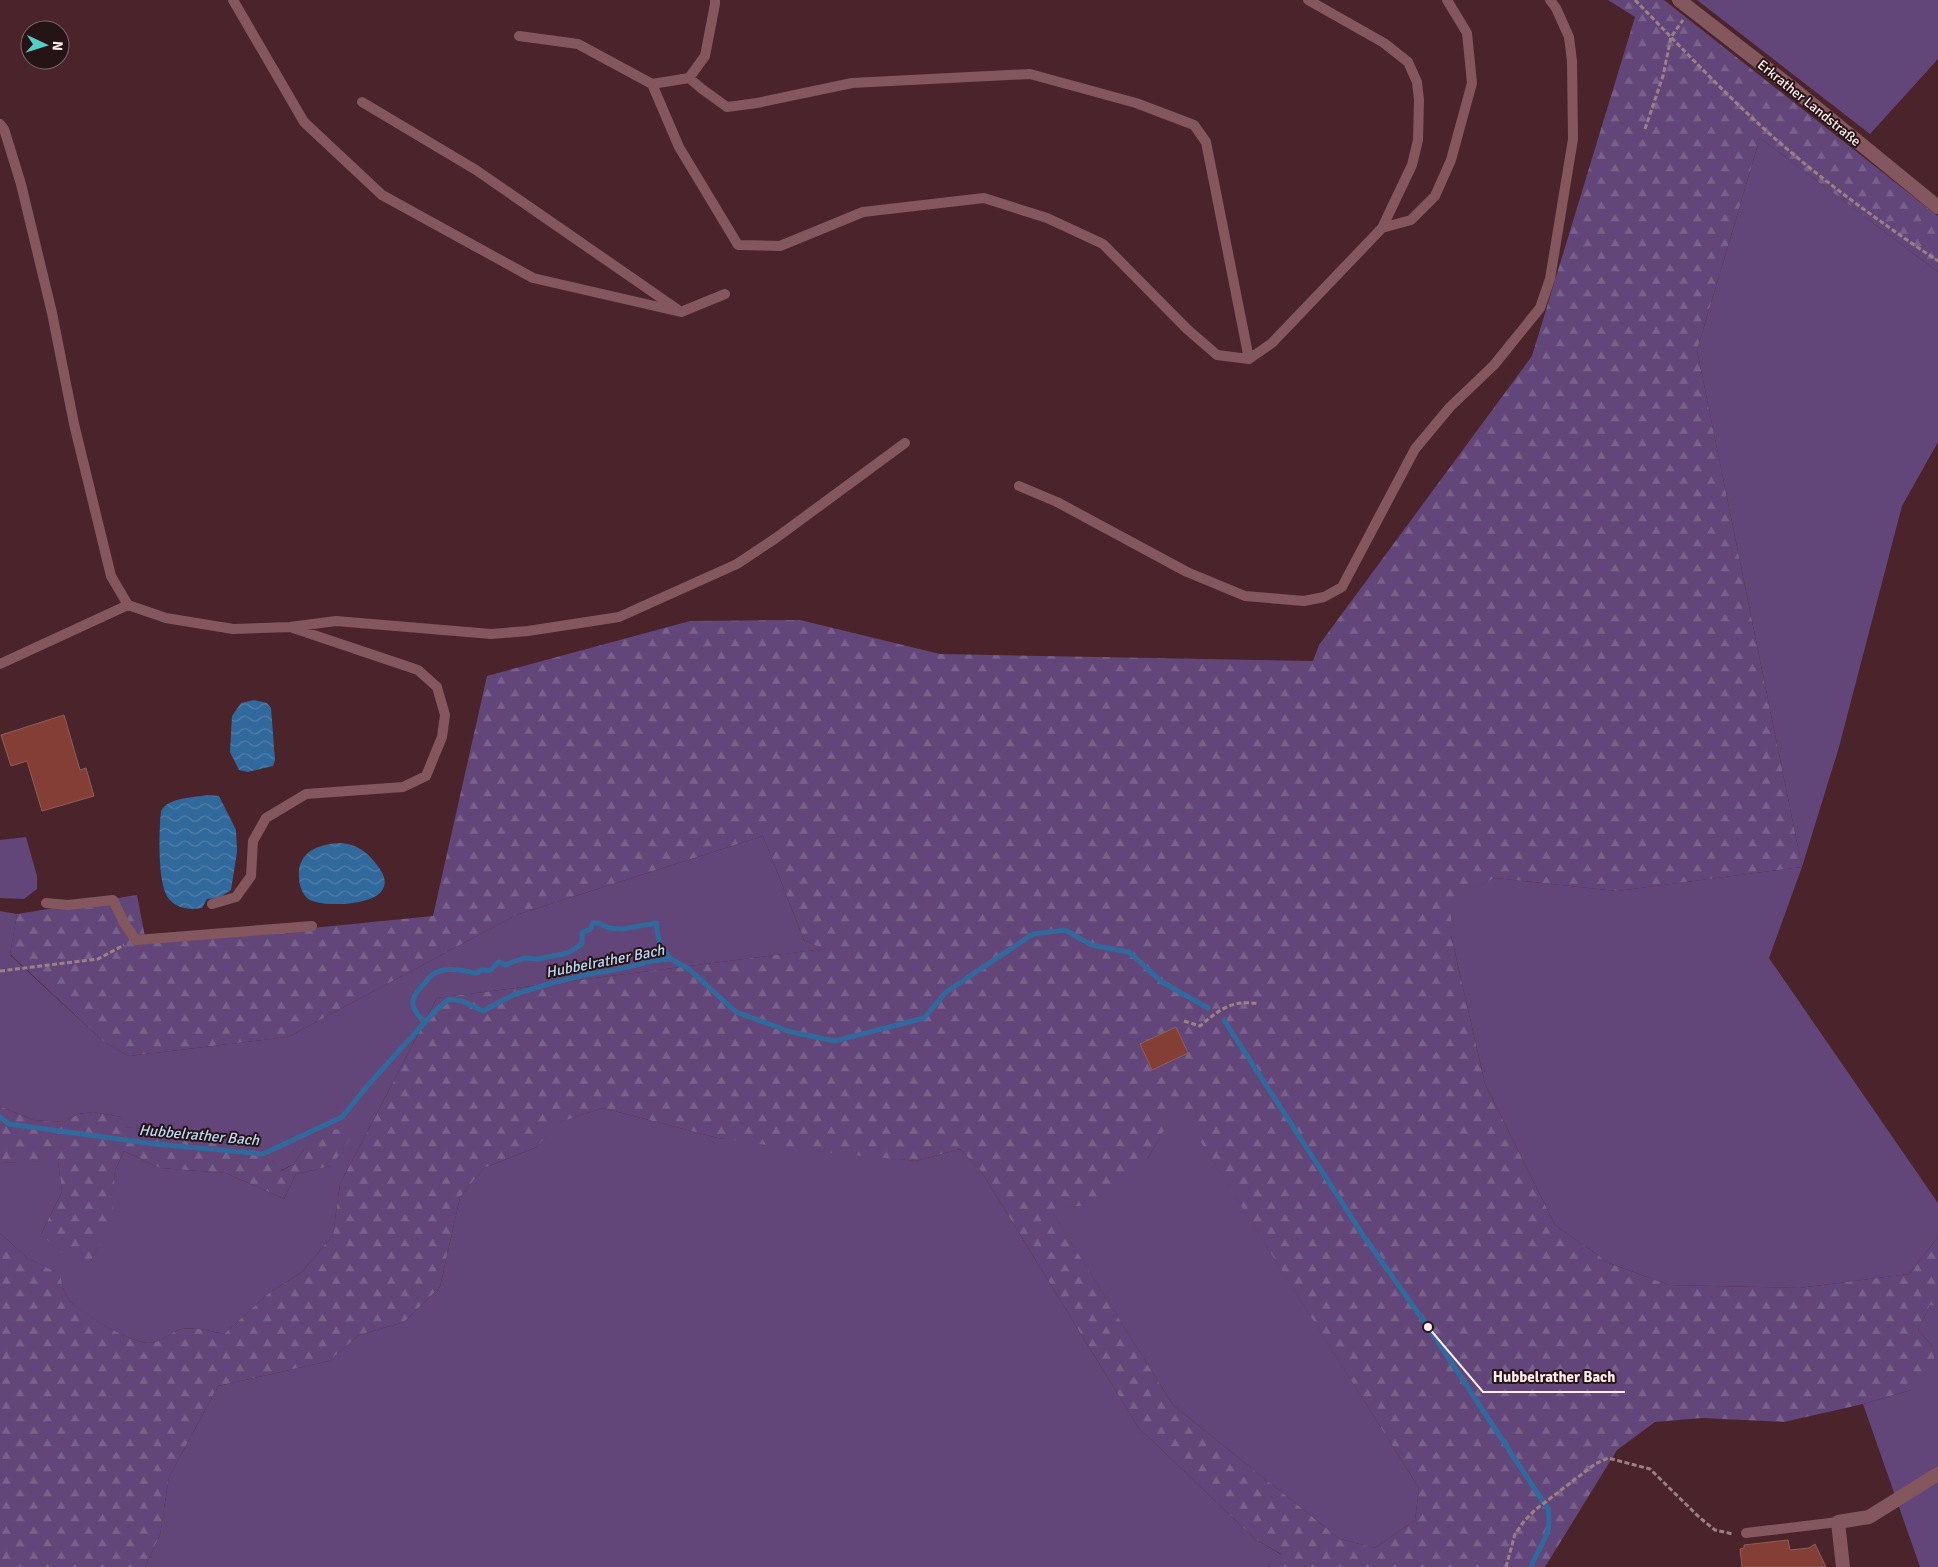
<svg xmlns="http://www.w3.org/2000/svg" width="1938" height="1567" font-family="Signika,sans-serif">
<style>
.green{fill:#624679}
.forest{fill:url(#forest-firs);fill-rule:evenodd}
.water{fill:url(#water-waves)}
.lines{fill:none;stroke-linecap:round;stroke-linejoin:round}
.stream{stroke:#31699c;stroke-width:5}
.building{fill:#853e35;stroke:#8d605a}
.path{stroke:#9d8086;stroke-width:3;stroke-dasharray:5 2.5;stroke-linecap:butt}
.service{stroke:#84575f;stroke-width:10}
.minor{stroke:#84575f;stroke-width:14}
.tertiary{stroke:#84575f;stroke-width:14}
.labels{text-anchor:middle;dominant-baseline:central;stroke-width:4;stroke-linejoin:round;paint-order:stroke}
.street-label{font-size:14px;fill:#fcecee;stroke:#251316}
.water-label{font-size:15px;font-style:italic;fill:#bcdaf7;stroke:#251316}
.leader{fill:none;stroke:#fcecee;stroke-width:2}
.callout-dot{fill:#fcecee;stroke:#251316;stroke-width:2}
.callout-label{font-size:15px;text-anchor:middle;font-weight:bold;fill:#fcecee;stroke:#251316;stroke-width:4;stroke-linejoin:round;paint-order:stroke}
</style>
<defs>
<pattern id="forest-firs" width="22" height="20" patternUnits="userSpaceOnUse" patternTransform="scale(1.25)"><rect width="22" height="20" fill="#624679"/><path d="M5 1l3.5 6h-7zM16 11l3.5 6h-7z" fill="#79618c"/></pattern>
<pattern id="water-waves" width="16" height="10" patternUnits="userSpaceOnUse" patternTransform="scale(1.25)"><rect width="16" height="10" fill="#31699c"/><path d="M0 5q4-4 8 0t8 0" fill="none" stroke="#507faa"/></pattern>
</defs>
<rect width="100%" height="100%" fill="#4a232b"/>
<path class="green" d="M1697 0H1938V59L1870 134Z
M1760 138 1938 272V442L1902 506 1839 747 1802 867 1769 958 1938 1203V1237L1909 1274 1799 1288 1669 1285 1609 1263 1555 1225 1485 1084 1451 935V897L1495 878 1617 891 1802 867 1697 350Z
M763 836 804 940 824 949 437 998 340 1184 333 1235 302 1272 269 1293 224 1334C211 1331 195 1327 181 1329 170 1332 162 1343 149 1343 131 1343 83 1315 71 1302 64 1294 62 1284 59 1274L27 1258 0 1233V1163L58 1160 62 1192 41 1234 91 1261 111 1218 115 1170 124 1151 160 1168 226 1173 284 1199 296 1174 331 1166 304 1149 294 1164 280 1171 273 1161 207 1135 123 1127 121 1117 93 1112 78 1114 64 1122 33 1120 0 1106V911L17 914 10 955 104 1042 129 1056 288 1037 516 915Z
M26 837 37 876V889L24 899 0 898V840Z
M1178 1105 1419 1488 1415 1520 1375 1548 1340 1539 1173 1405 1050 1209 1080 1206 1148 1158Z
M603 1108 718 1138 916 1161 960 1149 981 1171 1138 1427 1255 1539 1282 1555 1268 1567H145L160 1535 169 1477 218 1386 329 1361 359 1335 404 1322 440 1287 460 1197 484 1168 537 1147 556 1123Z
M1930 1305 1938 1307V1567H1920L1863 1404 1911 1390 1933 1347 1918 1330Z"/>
<path class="forest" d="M1608 0H1664L1938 216V272L1760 138 1697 350 1802 867 1617 891 1495 878 1451 898V935L1485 1084 1555 1225 1609 1263 1669 1285 1799 1288 1909 1274 1938 1237V1307L1930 1305 1918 1330 1933 1347 1935 1370 1911 1390 1863 1404 1784 1422 1702 1418 1655 1422 1617 1450 1545 1567H1268L1281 1554 1255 1539 1138 1427 981 1171 960 1149 916 1161 811 1151 718 1138 603 1108 557 1123 537 1147 484 1168 460 1197 440 1287 404 1322 359 1335 329 1361 218 1386 169 1477 160 1535 145 1567H0V1233L27 1258 60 1274C62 1284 64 1294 71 1302 84 1315 131 1343 149 1343 162 1343 170 1332 181 1329 195 1327 211 1331 224 1334L269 1293 302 1272 333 1235 340 1184 437 998 823 949 804 940 763 836 516 915 288 1037 129 1056 104 1042 10 954 17 914 137 895 146 942 201 939 433 916 487 676 690 621 800 620 940 654 1313 661 1319 645 1532 356 1635 17ZM1178 1106 1419 1488 1415 1520 1375 1548 1340 1539 1173 1405 1051 1210 1080 1206 1110 1195 1148 1158Z
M0 1106 33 1120 64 1122 78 1114 93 1112 121 1117 124 1127 207 1135 251 1146 273 1161 281 1171 294 1164 304 1149 332 1129 341 1130 351 1138 331 1166 296 1174 284 1199 226 1173 160 1168 124 1151 115 1170 112 1218 91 1261 76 1263 57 1249 41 1234 62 1192 58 1161 0 1163Z"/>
<path class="water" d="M254 700 267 703 271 708 275 760 273 766 248 772 239 770 230 752 232 716 241 703Z
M207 795 219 796 236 830 237 852 231 890 219 898 207 899 202 908C191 910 177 909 169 899 157 885 159 830 161 811 169 797 192 798 207 795Z
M340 843C357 844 367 852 377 865 412 909 317 909 307 898 300 891 298 879 299 870 302 849 322 844 340 843Z"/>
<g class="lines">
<path class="stream" d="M1224 1020 1363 1235 1428 1327 1548 1509C1553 1535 1539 1545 1531 1567
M425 1023C412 1008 407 1002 422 986 426 983 428 977 433 974 445 966 463 971 476 973L482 970C496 972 489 968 499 962L505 965 524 958 538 959 568 953 582 944V933L590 929 593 923H598L609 928 622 929 657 923V931L660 945 671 959
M0 1117 9 1124 155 1144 263 1154 342 1117 369 1084 435 1011 449 999 462 1001 483 1011 515 994 552 983 584 975 619 969 652 961 671 959 690 970 736 1012 791 1032 835 1041 924 1018 946 992 1033 934 1065 930 1092 945 1129 952 1162 982 1208 1008"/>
</g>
<path class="building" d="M64 715 80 770 86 768 94 796 42 811 27 761 11 766 1 735Z
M1176 1027 1188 1053 1152 1070 1140 1044Z
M1788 1540 1790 1550 1809 1548 1815 1544 1826 1567H1742L1740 1549 1744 1548V1545Z"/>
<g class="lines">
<path class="path" d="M1635 0C1677 43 1718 87 1762 127 1817 177 1877 220 1938 261
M1645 129 1663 76 1671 37 1683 20
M0 971 98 959 124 945
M1184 1021 1200 1026C1219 1010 1232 999 1259 1004
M1506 1567 1515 1534 1525 1520 1535 1510 1595 1464 1608 1458 1650 1469 1699 1517 1715 1530 1733 1534"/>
<path class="service" d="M233 0 304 122 382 195 533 278 681 312 725 294
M1308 0 1384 43 1408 62 1417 82 1419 100 1418 140 1412 165 1382 228
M519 36 578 44 652 84 689 78 702 89 727 107 757 103 852 83 1030 74 1136 103 1194 125 1206 142 1249 359
M689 78 705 56 715 4V0
M652 84 679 147 738 245 780 246 863 212 984 198 1047 218 1103 244 1187 329 1217 355 1249 359 1272 343 1382 228 1411 220 1435 196 1451 160 1472 83 1467 33 1447 0
M362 102 476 170 677 309
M0 124 4 129 21 184 52 313 74 424 111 576 128 605 166 618 233 629 290 627 336 621 491 634 528 631 619 617 737 564 776 538 905 443
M1019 486 1057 502 1187 572 1245 596 1304 601 1324 597 1342 587 1415 449 1450 407 1494 365 1540 308 1550 279 1573 139 1572 61 1569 37 1556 8 1550 0
M0 664 128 605
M46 903 68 905 113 900 124 923 136 940 312 926
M212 904 236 897 251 876 253 841 266 818 306 794 403 787 426 776 442 737 445 715 437 687 418 670 293 628
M1746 1533 1838 1522"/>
<path class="minor" d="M1843 1567 1838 1522 1869 1517 1938 1474"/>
<path class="tertiary" d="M1679 0 1791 87 1938 207"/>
</g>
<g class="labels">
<g class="street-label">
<text transform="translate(1809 103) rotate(39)">Erkrather Landstraße</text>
</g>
<g class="water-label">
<text transform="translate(605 961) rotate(-11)">Hubbelrather Bach</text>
<text transform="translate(199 1135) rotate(5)">Hubbelrather Bach</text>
</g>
</g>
<path class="leader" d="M1428 1327L1483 1392H1625"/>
<circle class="callout-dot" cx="1428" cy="1327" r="5"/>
<g class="callout-label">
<text x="1554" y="1382">Hubbelrather Bach</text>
</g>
<g transform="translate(45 45) rotate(94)"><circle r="24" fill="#251316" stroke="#7b6a6c"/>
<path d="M0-4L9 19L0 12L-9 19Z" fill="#55cec5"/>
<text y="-8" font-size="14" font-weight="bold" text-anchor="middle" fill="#fcecee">N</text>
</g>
</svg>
